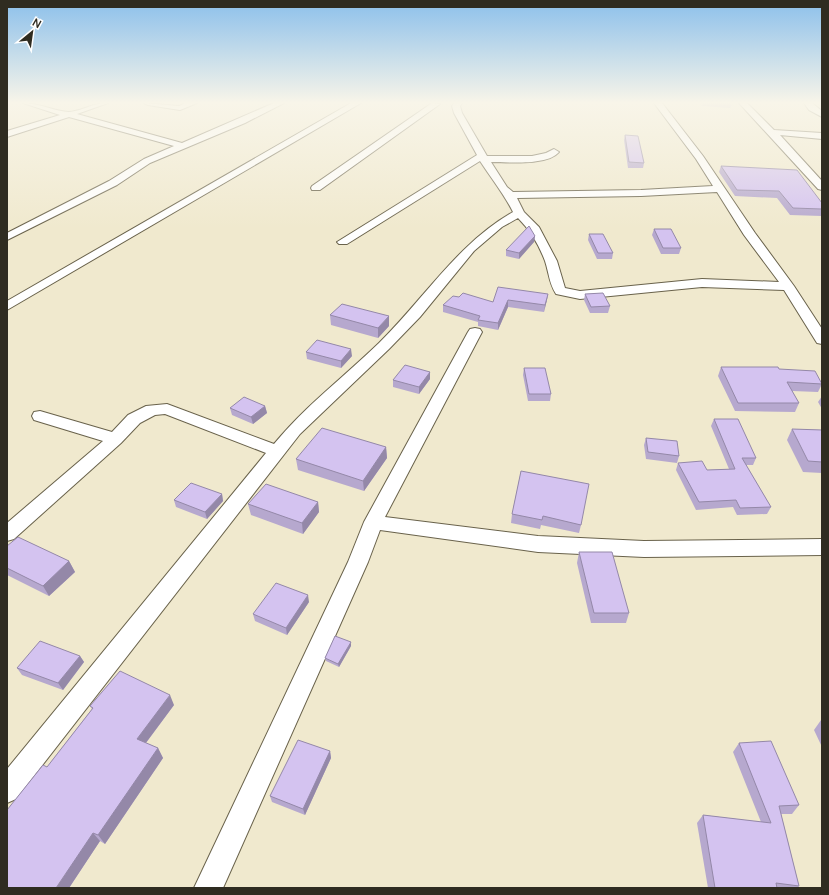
<svg xmlns="http://www.w3.org/2000/svg" width="829" height="895" font-family="Manrope,sans-serif">
<style>
.lines{fill:none;stroke-linecap:round;stroke-linejoin:round}
.minor-casing{stroke:#69624b;stroke-width:2}
.minor{fill:#fff;fill-rule:evenodd}
.wall{fill:#b6a8ce}
.shaded-wall{fill:#9488a8}
.building{fill:#d4c3f0;stroke:#9488a8}
</style>
<rect width="100%" height="100%" fill="#f0e9ce"/>
<g class="lines">
<defs>
<path id="minor" d="M23 103C39 103 57 112 69 112 82 111 92 103 108 103L77 114 182 143 274 103H284L245 123 150 163 117 185 7 240V233L109 181 144 159 174 146 69 117 7 137V131L60 115Z
M144 103 179 106 186 103H197L180 110 148 105Z
M351 103H361L7 310V301Z
M432 103 440 104 320 190H312L311 188 312 186Z
M454 103H462L460 106 462 113 487 156H532L546 153 554 149 559 152C547 166 508 162 491 162L507 187 513 192 641 190 713 186 696 159 654 103H662L703 156 755 233 794 286 822 329V344L817 343 784 290 702 287 580 299 556 294C549 283 549 273 545 261 539 245 530 230 518 218L502 227 474 251 420 317 389 349 300 434 16 799 7 803V769L266 453 165 414 155 415 140 423 121 443 14 539 7 541V523L103 441 34 420 32 416 34 412 40 411 112 432 128 415 146 406 167 404 274 444C305 406 344 377 379 343 424 299 458 243 513 212 504 194 491 178 480 161L347 244H339L337 242 477 155 454 113 452 106ZM717 192 744 235 779 282 702 279 580 291 565 288 557 261 539 227 524 212 517 198 641 196Z
M739 103H747L774 130 822 133V139L780 135 822 181V190L818 189Z
M804 103H812L822 111V117L809 110Z
M475 328 480 329 482 332 385 517 538 536 644 541 822 539V555L644 557 538 552 380 530 368 562 223 888H194L348 562 364 522 468 332 470 329Z"/>
</defs>
<use href="#minor" class="minor-casing"/>
<use href="#minor" class="minor"/>
</g>
<path class="wall" d="M701 103H731L732 104 730 108 702 106Z
M625 135 644 163 643 168H628L624 140Z
M721 166 822 203V216L790 215 777 198 735 196 719 172Z
M654 229 681 248 679 254H661L652 235Z
M589 234 613 253 612 259H597L588 240Z
M535 236 534 242 519 259 506 256V250Z
M548 294 544 312 508 307 498 330 478 326V322L443 312V305L459 297 493 302Z
M585 294 610 306 608 313H590L584 300Z
M330 315 389 326 378 338 331 325Z
M306 352 352 356 341 368 307 359Z
M721 367 779 369 822 383V384L818 392 792 391 799 403 795 412 735 411 718 376Z
M524 368 551 394 550 401H528L523 375Z
M430 372V379L419 394 393 387V380Z
M822 396V409L818 402Z
M265 406 267 413 253 424 232 415 230 408Z
M714 419 756 458 753 465H746L771 507 767 514 737 515 733 507 696 510 676 470 678 463 707 470 729 469 711 426Z
M792 429 822 430V473L803 472 787 440Z
M646 438 679 456 677 463 646 459 644 445Z
M386 447 387 458 364 491 298 470 296 459Z
M521 471 581 525 579 533 541 525 540 529 511 523 512 514Z
M222 494 223 501 207 519 176 507 174 500Z
M318 502 319 512 303 534 251 515 248 504Z
M7 546 69 561 75 572 49 596 7 575Z
M579 552 629 613 626 623H591L577 563Z
M309 602 287 635 255 621 253 614Z
M351 646 339 667 326 661 325 658Z
M80 656 84 662 63 690 22 675 17 668Z
M174 705 146 743 158 748 163 758 105 844 100 841 69 888 47 767 92 709 90 706Z
M821 720H822V747L814 730Z
M739 743 799 805 792 814H781L799 886 797 888H708L697 823 703 815 761 822 733 752Z
M330 751 331 758 305 815 272 802 270 796Z"/>
<path class="shaded-wall" d="M535 236 534 242 519 259V253Z
M548 294 547 300 544 312 545 305Z
M508 300V307L498 330V323Z
M389 316V326L378 338V328Z
M351 349 352 356 341 368V361Z
M430 372V379L419 394V387Z
M265 406 267 413 253 424 251 417Z
M386 447 387 458 364 491 363 481Z
M222 494 223 501 207 519 205 512Z
M318 502 319 512 303 534 302 523Z
M69 561 75 572 49 596 43 586Z
M308 595 309 602 287 635 286 628Z
M351 642V646L339 667 338 664Z
M80 656 84 662 63 690 58 683Z
M170 695 174 705 142 748 137 739Z
M158 748 163 758 105 844 98 835Z
M330 751 331 758 305 815 303 809Z
M93 833 100 841 69 888H56Z"/>
<path class="building" d="M625 135 638 136 644 163 629 162Z
M721 166 797 170 822 203V209L793 208 779 191 737 190Z
M529 226 535 236 519 253 506 250Z
M654 229H671L681 248H663Z
M589 234H603L613 253H598Z
M498 287 548 294 545 305 508 300 498 323 478 320 480 316 443 305 453 296 459 297 463 293 493 302Z
M603 293 610 306 591 307 585 294Z
M342 304 389 316 378 328 330 315Z
M317 340 351 349 341 361 306 352Z
M405 365 430 372 419 387 393 380Z
M721 367H778L779 369 815 371 822 384 787 382 799 403H738Z
M524 368H545L551 394H529Z
M244 397 265 406 251 417 230 408Z
M714 419H738L756 458H742L771 507 740 508 736 500 699 502 678 463 702 461 707 470 735 469Z
M322 428 386 447 363 481 296 459Z
M792 429 822 430V462L808 461Z
M646 438 677 441 679 456 648 452Z
M521 471 589 484 581 525 543 516 542 520 512 514Z
M191 483 222 494 205 512 174 500Z
M266 484 318 502 302 523 248 504Z
M18 537 69 561 43 586 7 568V546Z
M579 552H612L629 613H594Z
M276 583 308 595 286 628 253 614Z
M335 636 351 642 338 664 325 658Z
M40 641 80 656 58 683 17 668Z
M120 671 170 695 137 739 158 748 98 835 93 833 56 888H7V810L43 765 47 767 93 708 90 706Z
M298 740 330 751 303 809 270 796Z
M771 741 799 805 779 806 799 886 776 883 777 888H715L703 815 771 823 739 743Z"/>
<linearGradient id="sky" x2="0" y2="1"><stop stop-color="#8cc0eb"/><stop offset="0.45" stop-color="#f8f5e9"/><stop offset="1" stop-color="#f8f5e9" stop-opacity="0"/></linearGradient>
<rect width="829" height="228" fill="url(#sky)"/>
<rect width="829" height="895" fill="none" stroke="#2f2c21" stroke-width="16"/>
<g transform="translate(32 32) rotate(29)" stroke="#ffffff" stroke-width="3" paint-order="stroke">
<path d="M0-3L7 15L0 10L-7 15Z" fill="#2f2c21"/>
<text y="-6" font-size="11" font-weight="bold" text-anchor="middle" fill="#2f2c21">N</text>
</g>
</svg>
